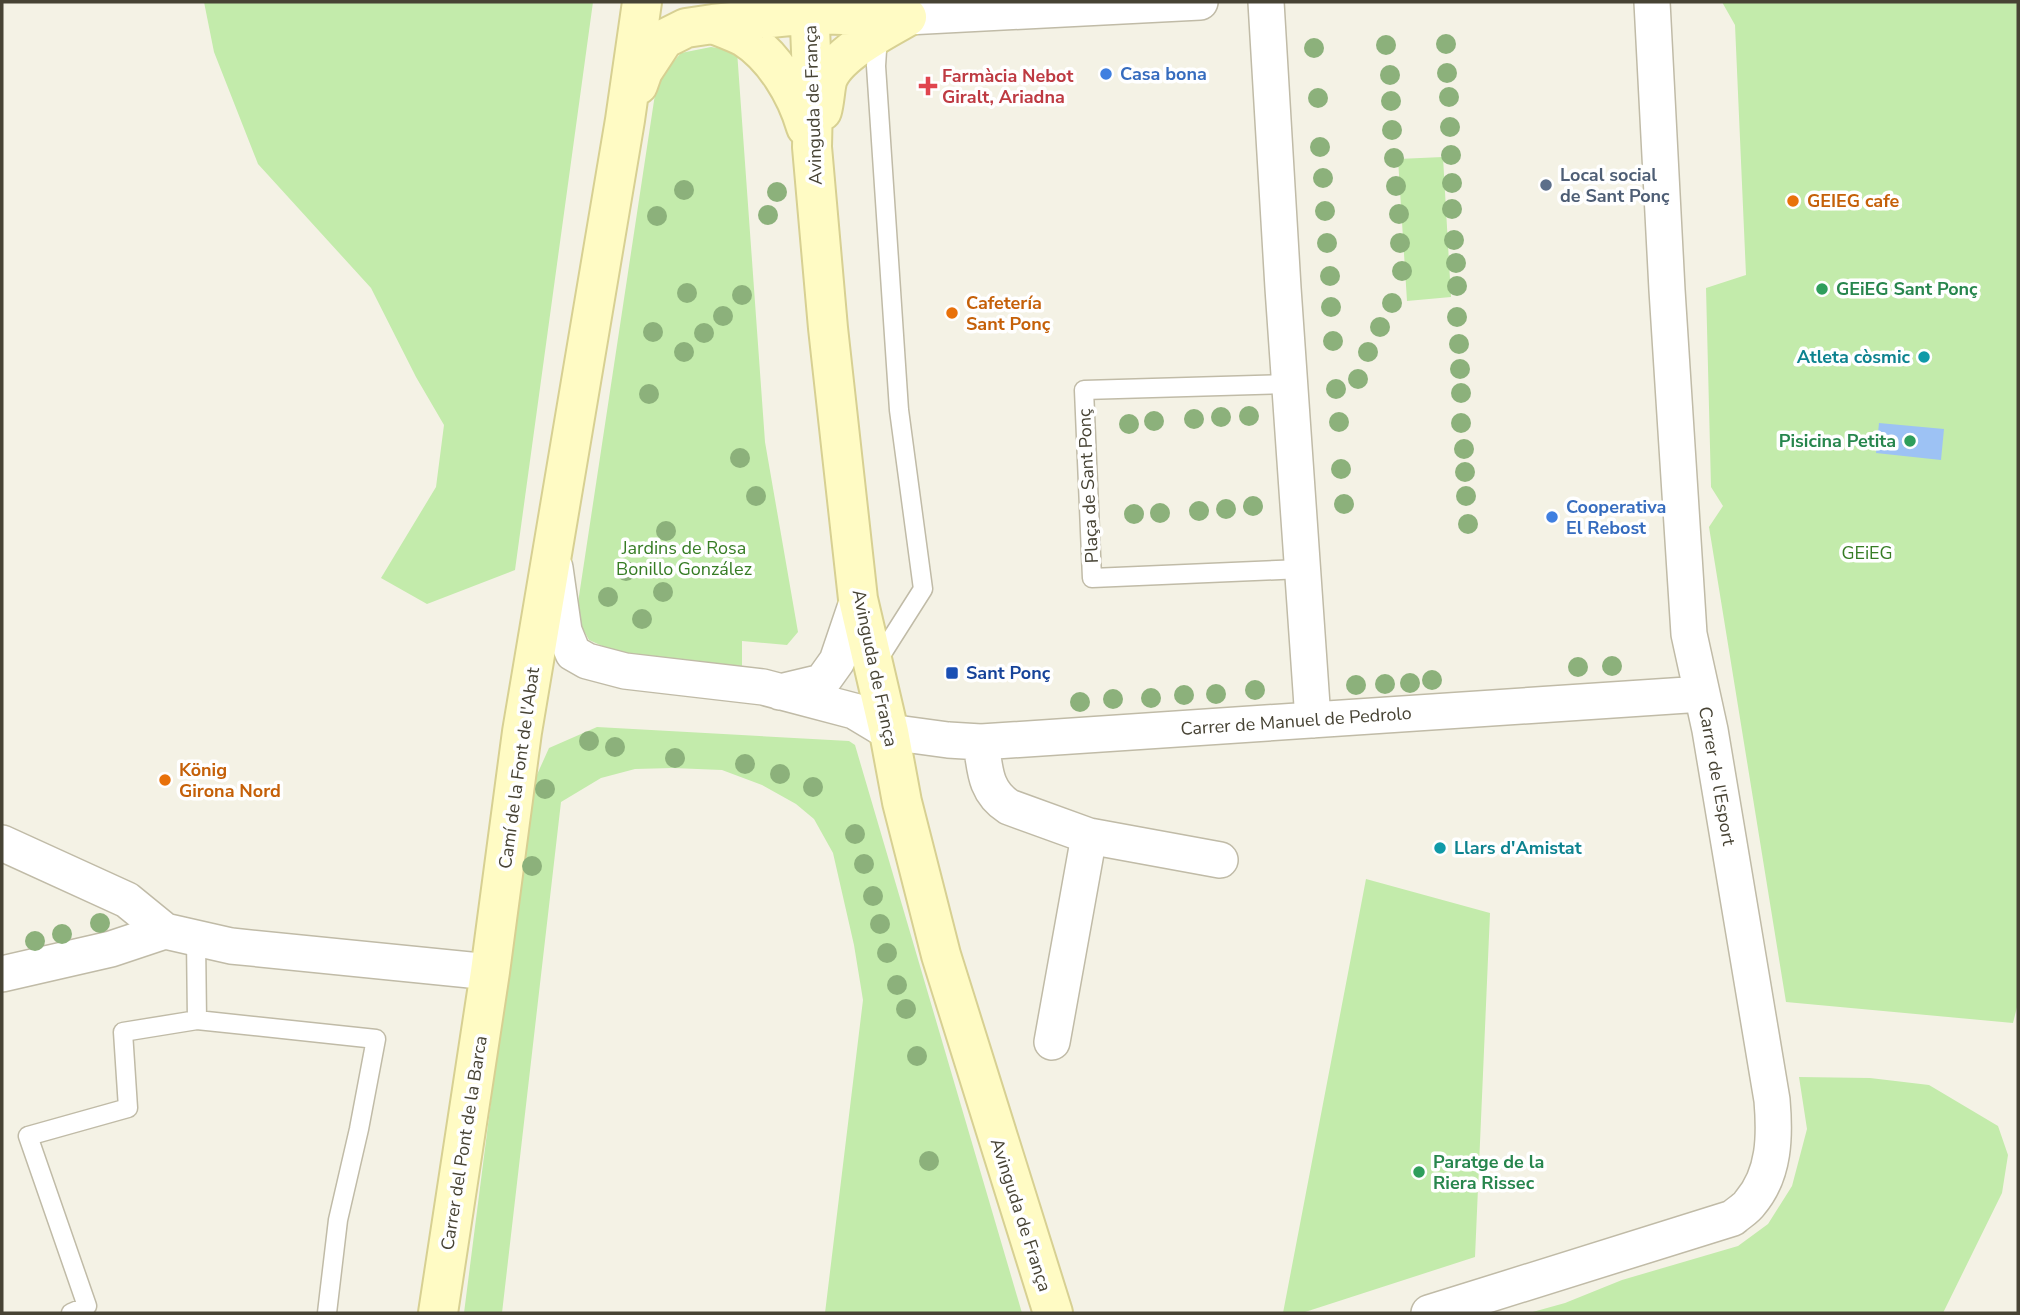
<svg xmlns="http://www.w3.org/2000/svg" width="2020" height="1315" font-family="'Nunito Sans',sans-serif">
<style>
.green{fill:#c3ebab}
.water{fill:#9dc2f4}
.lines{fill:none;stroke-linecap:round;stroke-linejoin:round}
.service-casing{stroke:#c0bba7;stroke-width:21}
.minor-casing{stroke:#c0bba7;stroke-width:38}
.secondary-casing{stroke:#d7d092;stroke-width:42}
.service{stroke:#fff;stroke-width:18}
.minor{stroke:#fff;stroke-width:35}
.secondary{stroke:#fffbc4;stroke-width:38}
.tree{fill:#8cb17b}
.shop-dot{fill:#3f7fe0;stroke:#fff;stroke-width:2.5}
.health-dot{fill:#e0444e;stroke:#fff;stroke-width:2.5}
.service-dot{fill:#5c6f8a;stroke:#fff;stroke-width:2.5}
.food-dot{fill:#e8710a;stroke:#fff;stroke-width:2.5}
.leisure-dot{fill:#2e9e5b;stroke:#fff;stroke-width:2.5}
.culture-dot{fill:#0f9aa8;stroke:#fff;stroke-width:2.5}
.transit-dot{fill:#1a4fb4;stroke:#fff;stroke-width:2.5}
.labels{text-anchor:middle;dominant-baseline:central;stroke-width:7;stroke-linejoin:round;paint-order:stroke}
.shop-label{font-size:18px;font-weight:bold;fill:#366cbe;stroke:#fff;text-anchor:start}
.health-label{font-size:18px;font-weight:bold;fill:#be3a42;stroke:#fff;text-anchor:start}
.street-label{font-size:18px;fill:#474334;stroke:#fff}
.service-label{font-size:18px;font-weight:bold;fill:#4e5e75;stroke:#fff;text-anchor:start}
.food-label{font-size:18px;font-weight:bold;fill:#c56008;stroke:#fff;text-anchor:start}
.leisure-label{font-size:18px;font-weight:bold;fill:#27864d;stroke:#fff;text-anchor:start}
.culture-label{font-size:18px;font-weight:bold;fill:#0d838f;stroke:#fff;text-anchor:end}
.park-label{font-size:18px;fill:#367c24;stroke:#fff}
.transit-label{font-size:18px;font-weight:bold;fill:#164399;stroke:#fff;text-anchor:start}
</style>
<rect width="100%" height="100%" fill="#f4f2e5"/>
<path class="green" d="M204 2H593L515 570 427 604 381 578 436 487 444 425 416 377 371 288 258 164 214 52Z
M1722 2H2018V1003L2013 1023 1786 1002 1709 527 1723 506 1711 487 1706 288 1746 275 1735 25Z
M711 47 737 51 765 442 798 632 787 645 742 641V667H715L620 654 589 640 576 616 657 81 681 53Z
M1443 157 1451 297 1407 301 1398 159Z
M597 727 849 741 855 745 1022 1313H825L863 1000 854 945 833 853 814 819 796 804 762 785 722 770 673 768 635 769 601 778 561 802 502 1313H464L531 788 549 748Z
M1366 879 1490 913 1475 1257 1302 1313H1283Z
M1799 1077 1870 1078 1929 1085 1998 1126 2008 1155 2002 1193 1943 1313H1529L1565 1303 1622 1280 1738 1246 1768 1224 1792 1186 1807 1129Z"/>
<path class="water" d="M1879 423 1944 429 1941 460 1876 453Z"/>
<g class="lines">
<defs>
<path id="service" d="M1290 384 1084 390 1092 578 1302 569
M876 663 923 589 899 410 876 66 878 35
M197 1020 376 1039 359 1129 338 1220 327 1313
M71 1313 87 1306 28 1136 128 1108 123 1032 197 1020 196 939"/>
<path id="minor" d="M1266 2 1283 288 1313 720
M907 17 1200 2
M555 568 564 631 573 653 587 661 625 671 763 687 854 711 889 732 948 740 981 742 1702 694
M780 692 822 682 837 661 858 599
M981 742C985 768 984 791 1009 807L1089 836 1220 860
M2 843 127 900 165 931 231 946 490 972
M2 974 111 949 165 931
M1052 1042 1089 836
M1429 1313 1733 1218C1738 1213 1746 1209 1750 1203 1775 1174 1775 1135 1772 1100L1710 730 1689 634 1667 290 1652 2"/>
<path id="secondary" d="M809 2 813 101 812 147 828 328 858 599 889 732 902 802 941 955 1053 1313
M713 24C723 28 734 32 744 37 774 56 796 93 806 127
M638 85 643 71 664 39 686 28 713 24 810 14 907 17
M822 111C825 101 825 86 828 78 839 53 884 30 907 17
M438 1313 490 972 522 732 625 120 642 2"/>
</defs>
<use href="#service" class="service-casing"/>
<use href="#minor" class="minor-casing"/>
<use href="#secondary" class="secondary-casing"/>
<use href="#service" class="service"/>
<use href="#minor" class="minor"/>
<use href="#secondary" class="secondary"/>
</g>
<g class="tree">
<circle cx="1446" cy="44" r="10"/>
<circle cx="1386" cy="45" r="10"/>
<circle cx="1314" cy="48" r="10"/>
<circle cx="1447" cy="73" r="10"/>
<circle cx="1390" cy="75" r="10"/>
<circle cx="1449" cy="97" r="10"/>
<circle cx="1318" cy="98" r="10"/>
<circle cx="1391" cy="101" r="10"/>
<circle cx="1450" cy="127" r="10"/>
<circle cx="1392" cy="130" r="10"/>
<circle cx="1320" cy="147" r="10"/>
<circle cx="1451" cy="155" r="10"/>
<circle cx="1394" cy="158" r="10"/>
<circle cx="1323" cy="178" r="10"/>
<circle cx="1452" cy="183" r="10"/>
<circle cx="1396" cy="186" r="10"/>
<circle cx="684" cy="190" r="10"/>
<circle cx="777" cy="192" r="10"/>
<circle cx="1452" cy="209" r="10"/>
<circle cx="1325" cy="211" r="10"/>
<circle cx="1399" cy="214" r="10"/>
<circle cx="768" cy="215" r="10"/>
<circle cx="657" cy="216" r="10"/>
<circle cx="1454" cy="240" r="10"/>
<circle cx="1327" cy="243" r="10"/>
<circle cx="1400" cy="243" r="10"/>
<circle cx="1456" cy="263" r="10"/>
<circle cx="1402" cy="271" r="10"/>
<circle cx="1330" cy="276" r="10"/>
<circle cx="1457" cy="286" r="10"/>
<circle cx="687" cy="293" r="10"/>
<circle cx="742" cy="295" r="10"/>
<circle cx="1392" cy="303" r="10"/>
<circle cx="1331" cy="307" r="10"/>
<circle cx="723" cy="316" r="10"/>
<circle cx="1457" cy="317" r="10"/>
<circle cx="1380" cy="327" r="10"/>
<circle cx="653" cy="332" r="10"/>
<circle cx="704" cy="333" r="10"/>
<circle cx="1333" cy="341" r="10"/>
<circle cx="1459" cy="344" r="10"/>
<circle cx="684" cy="352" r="10"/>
<circle cx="1368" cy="352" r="10"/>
<circle cx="1460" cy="369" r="10"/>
<circle cx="1358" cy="379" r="10"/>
<circle cx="1336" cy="389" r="10"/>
<circle cx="1461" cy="393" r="10"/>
<circle cx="649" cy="394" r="10"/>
<circle cx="1249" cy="416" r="10"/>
<circle cx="1221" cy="417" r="10"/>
<circle cx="1194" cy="419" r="10"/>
<circle cx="1154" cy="421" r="10"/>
<circle cx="1339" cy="422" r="10"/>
<circle cx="1461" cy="423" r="10"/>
<circle cx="1129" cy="424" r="10"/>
<circle cx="1464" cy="449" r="10"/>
<circle cx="740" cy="458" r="10"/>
<circle cx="1341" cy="469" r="10"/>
<circle cx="1465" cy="472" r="10"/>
<circle cx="756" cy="496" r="10"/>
<circle cx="1466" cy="496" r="10"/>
<circle cx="1344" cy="504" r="10"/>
<circle cx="1253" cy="506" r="10"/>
<circle cx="1226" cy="509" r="10"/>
<circle cx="1199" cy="511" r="10"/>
<circle cx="1160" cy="513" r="10"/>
<circle cx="1134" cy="514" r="10"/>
<circle cx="1468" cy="524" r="10"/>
<circle cx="666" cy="531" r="10"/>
<circle cx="626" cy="571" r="10"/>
<circle cx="663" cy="592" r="10"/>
<circle cx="608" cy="597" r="10"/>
<circle cx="642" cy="619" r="10"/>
<circle cx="1612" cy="666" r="10"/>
<circle cx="1578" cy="667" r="10"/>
<circle cx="1432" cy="680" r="10"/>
<circle cx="1410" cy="683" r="10"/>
<circle cx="1385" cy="684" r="10"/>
<circle cx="1356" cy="685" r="10"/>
<circle cx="1255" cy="690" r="10"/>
<circle cx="1216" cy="694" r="10"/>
<circle cx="1184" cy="695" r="10"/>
<circle cx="1151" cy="698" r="10"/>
<circle cx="1113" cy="699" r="10"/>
<circle cx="1080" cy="702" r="10"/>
<circle cx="589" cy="741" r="10"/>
<circle cx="615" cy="747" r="10"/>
<circle cx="675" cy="758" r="10"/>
<circle cx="745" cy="764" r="10"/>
<circle cx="780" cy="774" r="10"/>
<circle cx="813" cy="787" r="10"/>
<circle cx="545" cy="789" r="10"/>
<circle cx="855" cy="834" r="10"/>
<circle cx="864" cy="864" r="10"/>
<circle cx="532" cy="866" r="10"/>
<circle cx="873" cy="896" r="10"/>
<circle cx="100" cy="923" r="10"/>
<circle cx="880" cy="924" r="10"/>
<circle cx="62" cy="934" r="10"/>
<circle cx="35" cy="941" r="10"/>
<circle cx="887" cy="953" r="10"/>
<circle cx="897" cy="985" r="10"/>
<circle cx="906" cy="1009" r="10"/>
<circle cx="917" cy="1056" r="10"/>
<circle cx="929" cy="1161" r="10"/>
</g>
<g class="shop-dot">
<circle cx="1106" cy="74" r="7"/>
<circle cx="1552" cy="517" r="7"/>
</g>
<path class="health-dot" d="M924.5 75.5h7v7h7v7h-7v7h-7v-7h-7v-7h7z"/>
<circle class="service-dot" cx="1546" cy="185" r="7"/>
<g class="food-dot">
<circle cx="1793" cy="201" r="7"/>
<circle cx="952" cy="313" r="7"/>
<circle cx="165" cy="780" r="7"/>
</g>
<g class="leisure-dot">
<circle cx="1822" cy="289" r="7"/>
<circle cx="1910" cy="441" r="7"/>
<circle cx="1419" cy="1172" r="7"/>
</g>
<g class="culture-dot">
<circle cx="1924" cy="357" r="7"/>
<circle cx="1440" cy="848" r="7"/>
</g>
<rect class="transit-dot" x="945" y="666" width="14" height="14" rx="3.5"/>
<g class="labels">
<g class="shop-label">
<text x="1120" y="74">Casa bona</text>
<text x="1566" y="507">Cooperativa<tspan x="1566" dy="21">El Rebost</tspan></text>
</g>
<g class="health-label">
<text x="942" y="76">Farmàcia Nebot<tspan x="942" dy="21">Giralt, Ariadna</tspan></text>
</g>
<g class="street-label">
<text transform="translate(813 105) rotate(-92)">Avinguda de França</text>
<text transform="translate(1088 486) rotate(-93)">Plaça de Sant Ponç</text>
<text transform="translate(875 668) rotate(78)">Avinguda de França</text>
<text transform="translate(1296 721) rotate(-4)">Carrer de Manuel de Pedrolo</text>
<text transform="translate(519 768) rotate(-82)">Camí de la Font de l'Abat</text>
<text transform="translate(1717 776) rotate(80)">Carrer de l'Esport</text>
<text transform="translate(464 1143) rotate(-81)">Carrer del Pont de la Barca</text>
<text transform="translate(1021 1215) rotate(72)">Avinguda de França</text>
</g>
<g class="service-label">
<text x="1560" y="175">Local social<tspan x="1560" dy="21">de Sant Ponç</tspan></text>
</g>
<g class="food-label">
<text x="1807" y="201">GEIEG cafe</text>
<text x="966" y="303">Cafetería<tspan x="966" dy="21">Sant Ponç</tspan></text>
<text x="179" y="770">König<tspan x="179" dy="21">Girona Nord</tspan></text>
</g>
<g class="leisure-label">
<text x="1836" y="289">GEiEG Sant Ponç</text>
<text x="1896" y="441" text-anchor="end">Pisicina Petita</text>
<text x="1433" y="1162">Paratge de la<tspan x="1433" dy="21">Riera Rissec</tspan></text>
</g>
<g class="culture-label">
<text x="1910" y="357">Atleta còsmic</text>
<text x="1454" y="848" text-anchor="start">Llars d'Amistat</text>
</g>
<g class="park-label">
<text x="684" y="548">Jardins de Rosa<tspan x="684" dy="21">Bonillo González</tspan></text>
<text x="1867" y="553">GEiEG</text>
</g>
<g class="transit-label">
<text x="966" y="673">Sant Ponç</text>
</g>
</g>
<rect width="2020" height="1315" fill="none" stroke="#474334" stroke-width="7"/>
</svg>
